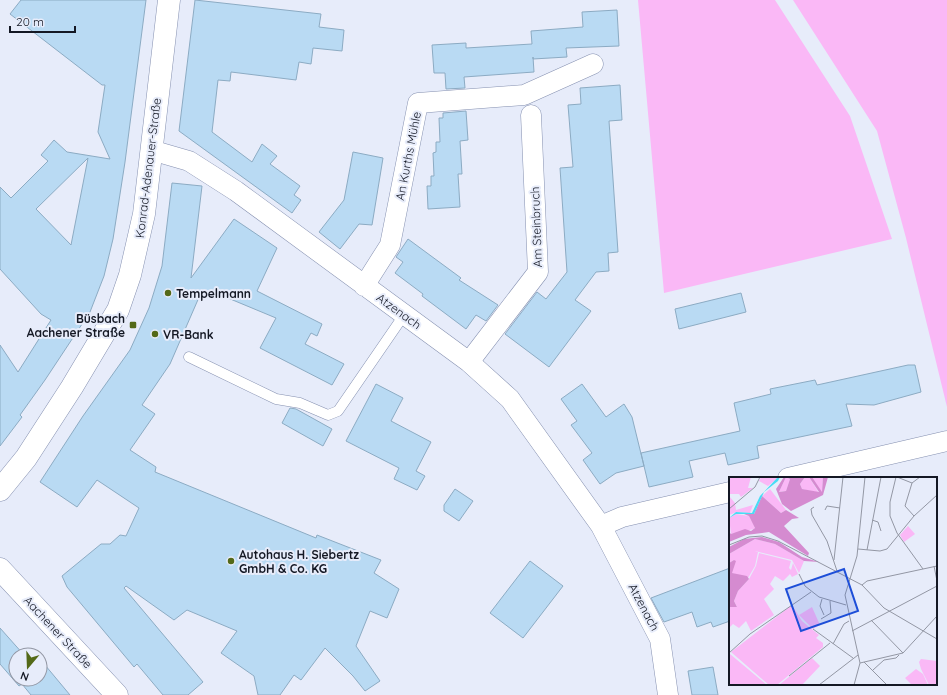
<svg xmlns="http://www.w3.org/2000/svg" width="947" height="695" font-family="Quicksand,sans-serif">
<style>
.green{fill:#fab8f6}
.building{fill:#b9daf3;stroke:#8cabc3;fill-rule:evenodd}
.lines{fill:none;stroke-linecap:round;stroke-linejoin:round}
.lane-casing{stroke:#8590b0;stroke-width:11}
.street-casing{stroke:#8590b0;stroke-width:21}
.secondary-casing{stroke:#8590b0;stroke-width:23}
.primary-casing{stroke:#8590b0;stroke-width:23}
.lane{stroke:#fff;stroke-width:10}
.street{stroke:#fff;stroke-width:20}
.secondary{stroke:#fff;stroke-width:22}
.primary{stroke:#fff;stroke-width:22}
.poi-dot{fill:#536918;stroke:#e7ecfa;stroke-width:1.5}
.labels{text-anchor:middle;dominant-baseline:central;stroke-width:4;stroke-linejoin:round;paint-order:stroke}
.street-label{font-size:12px;fill:#141824;stroke:#e7ecfa}
.poi-label{font-size:12px;font-weight:bold;fill:#141824;stroke:#e7ecfa;text-anchor:start}
.inset-road{fill:none;stroke:#9397a4;stroke-width:1}
.view{fill:#1d4ed8;fill-opacity:0.15;stroke:#1d4ed8;stroke-width:2}
.inset-edge{fill:none;stroke:#141824;stroke-width:2}
</style>
<rect width="100%" height="100%" fill="#e7ecfa"/>
<path class="green" d="M638 0H775L850 116 892 239 664 293Z
M793 0H947V407L906 238 877 131Z"/>
<path class="building" d="M21 0H146L125 162 113 239 104 276 90 312 45 380 20 415 22 417 0 446V345L18 372 51 320 41 314 0 269V187L11 198 48 161 41 155 54 140 67 152 110 159 98 132 105 85H102L10 14ZM88 158 71 245 36 209Z
M195 0 321 14 319 27 344 30 342 51 313 48 311 64 299 62 296 80 231 72 230 81 218 80 212 132 252 162 262 144 277 156 270 164 300 186 294 195 301 200 292 213 179 131Z
M617 10 619 46 566 48 567 57 533 59V57L534 72 464 77 465 88 446 89 445 73H434L432 45 466 43V48L532 44 531 31 583 27 582 12Z
M620 85 622 120 609 121 618 252 608 253 609 271 596 272 575 300 591 311 549 367 505 334 537 292 546 299 567 272 560 168 573 167 568 105 581 104 580 88Z
M466 111 468 140 460 141 462 174H458L460 207 428 209 427 186H431V176H434L433 153 436 152V142H440L439 118H443V113Z
M353 152 383 158 372 225 359 224 340 249 319 232 344 200Z
M172 183 202 186 191 278 234 219 277 248 257 291 322 324 317 336 311 333 305 344 344 364 332 385 260 348 276 318 211 291 208 298 200 295 170 364 142 405 155 414 130 450 156 467 155 472 316 538 317 535 381 560 374 573 399 589 387 618 370 611 356 646 380 681 365 691 353 676 325 648 301 680 294 675 280 695H258L254 676 221 653 237 631 187 610 174 620 126 586 124 588 203 682 188 695H163L137 664 134 667 67 587 62 576 101 544H110L120 535 126 536 139 508 97 480 77 507 40 482 83 416 130 350 149 308 162 266Z
M408 239 461 278 459 280 498 305 486 321 476 315 466 329 422 296 423 294 395 273 403 262 396 257Z
M741 293 746 312 679 329 675 309Z
M908 365H915L921 392 874 405 846 404 852 426 757 446 759 458 728 465 725 453 689 461 693 477 649 487 644 466 616 473 600 484 583 460 592 453 571 425 577 421 561 399 582 384 606 417 624 404 632 417 644 466 641 453 740 431 734 403 771 394 770 389 815 380 817 385Z
M376 384 403 398 391 421 431 442 416 471 425 476 417 490 394 479 399 468 346 441Z
M290 408 296 409 332 429 323 446 282 423Z
M455 489 473 501 459 521 444 511V505Z
M530 561 563 586 523 638 490 613Z
M730 568V621L713 627 711 622 697 627 692 612 664 622 651 598Z
M0 628 24 655H16V679H40V659L70 695H31L22 684 19 686 0 664Z
M713 667 718 695H692L688 671Z"/>
<g class="lines">
<defs>
<path id="lane" d="M189 357 276 399 300 403 328 415 338 411 404 315"/>
<path id="street" d="M151 150 189 161 236 191 469 362 510 399 601 526 660 639 668 695
M364 286 390 245 418 103 524 95 593 64
M469 362 538 272 531 115
M788 478 947 441
M601 526 622 517 730 492"/>
<path id="secondary" d="M0 490 26 458 72 387 118 310 130 275 144 214 169 0"/>
<path id="primary" d="M0 569 117 695"/>
</defs>
<use href="#lane" class="lane-casing"/>
<use href="#street" class="street-casing"/>
<use href="#secondary" class="secondary-casing"/>
<use href="#primary" class="primary-casing"/>
<use href="#lane" class="lane"/>
<use href="#street" class="street"/>
<use href="#secondary" class="secondary"/>
<use href="#primary" class="primary"/>
</g>
<g class="poi-dot">
<circle cx="168" cy="293" r="4"/>
<rect x="129" y="321" width="8" height="8" rx="2"/>
<circle cx="155" cy="334" r="4"/>
<circle cx="231" cy="561" r="4"/>
</g>
<g class="labels">
<g class="street-label">
<text transform="translate(408 156) rotate(-79)">An Kurths Mühle</text>
<text transform="translate(148 168) rotate(-83)">Konrad-Adenauer-Straße</text>
<text transform="translate(536 227) rotate(-92)">Am Steinbruch</text>
<text transform="translate(399 311) rotate(36)">Atzenach</text>
<text transform="translate(644 607) rotate(62)">Atzenach</text>
<text transform="translate(58 632) rotate(47)">Aachener Straße</text>
</g>
<g class="poi-label">
<text x="176" y="293">Tempelmann</text>
<text x="125" y="318" text-anchor="end">Büsbach<tspan x="125" dy="14">Aachener Straße</tspan></text>
<text x="163" y="334">VR-Bank</text>
<text x="239" y="554">Autohaus H. Siebertz<tspan x="239" dy="14">GmbH &amp; Co. KG</tspan></text>
</g>
</g>
<g transform="translate(729 477)">
<rect width="208" height="208" fill="#e7ecfa"/>
<path d="M0 0H22L19 11H24L12 20 10 17H0ZM32 0H49V1L39 9 30 4ZM57 0 61 2 57 14 50 15ZM76 0H80L90 16 73 12 71 7ZM83 0H94L93 16 84 3ZM41 12 57 33 52 36 33 19ZM0 19 6 26 7 33 24 28 21 36 8 35 0 38ZM7 37 20 39 26 50 25 52 2 57 0 41ZM179 49 186 57 175 65 171 58ZM26 62 46 67 75 84 70 96 63 83 26 74 29 75 26 89 19 101 2 96 5 83 0 86V77ZM30 76 62 84 60 91 62 93 64 86 69 97 63 100 61 97 54 104 46 99 41 107 45 112 35 122 45 138 22 154 17 144 10 151 4 147 0 151V130H8L5 124 9 114 20 102 27 89ZM63 128 73 144 90 158 87 161 94 166V170L48 208H40L2 175ZM83 130 91 148 84 152 70 138ZM0 177H1L38 208H0ZM83 181 91 189 73 208H50ZM192 182 208 184V208H200L192 192 190 185ZM187 192 194 197 199 208H183L176 201Z" fill="#fab8f6"/>
<path d="M55 0H76L71 7 73 12 90 15 80 0H83L93 15 94 0H99L94 18 62 34 53 27 47 12ZM57 0 61 2 57 14 50 15ZM33 19 52 36 57 33 70 41 63 42 55 49 80 76 79 79 40 55 17 58 0 65V55L2 57 16 52 22 54 26 51 20 39 15 37H25ZM33 60 50 65 73 80 90 85 75 84 46 67 26 62 0 77V70L15 62ZM5 83 7 84 3 96 18 99 20 102 9 114 5 124 8 130H0V86Z" fill="#d58bd0" fill-rule="evenodd"/>
<path d="M49 0H51L49 4 35 15 25 37H7L0 41 7 35 23 36 31 19Z" fill="#48dcf5"/>
<path class="inset-road" d="M167 0 161 25V39L168 56 194 92M168 0 183 6M85 30 82 32 83 38 98 64 108 94M0 32 26 10 31 0M96 33 98 29 111 31M185 39 176 29 183 6 191 0M143 43 149 45 152 54M0 68 20 60 33 59 49 64 133 108 155 131 208 162M129 72 151 74 158 72 185 39 208 18M138 73 152 0M105 83 114 0M205 89 208 104M70 97 76 109 90 120 117 128M133 108 138 104 208 89M93 122 91 129 95 138M92 142 102 136 101 124M142 143 174 176M84 152 124 181M123 154 208 109M104 167 115 147 120 144M0 176 21 157 82 115M135 185 158 208M131 186 174 176 208 139M144 193 155 183 167 181 170 178M60 199 101 166M90 208 129 178M125 208 131 186 116 118 128 79 136 0"/>
<path class="view" d="M115 92 129 134 72 154 57 112Z"/>
<rect width="208" height="208" class="inset-edge"/>
</g>
<g transform="translate(28 667) rotate(199)"><circle r="19" fill="#e7ecfa" stroke="#9397a4"/>
<path d="M0-3L7 15L0 10L-7 15Z" fill="#536918"/>
<text y="-6" font-size="11" font-weight="bold" text-anchor="middle" fill="#141824">N</text>
</g>
<path d="M10 26v6h65v-6" fill="none" stroke="#141824" stroke-width="2"/>
<text x="16" y="26" font-size="12" fill="#141824" stroke="#e7ecfa" stroke-width="3" paint-order="stroke">20 m</text>
</svg>
